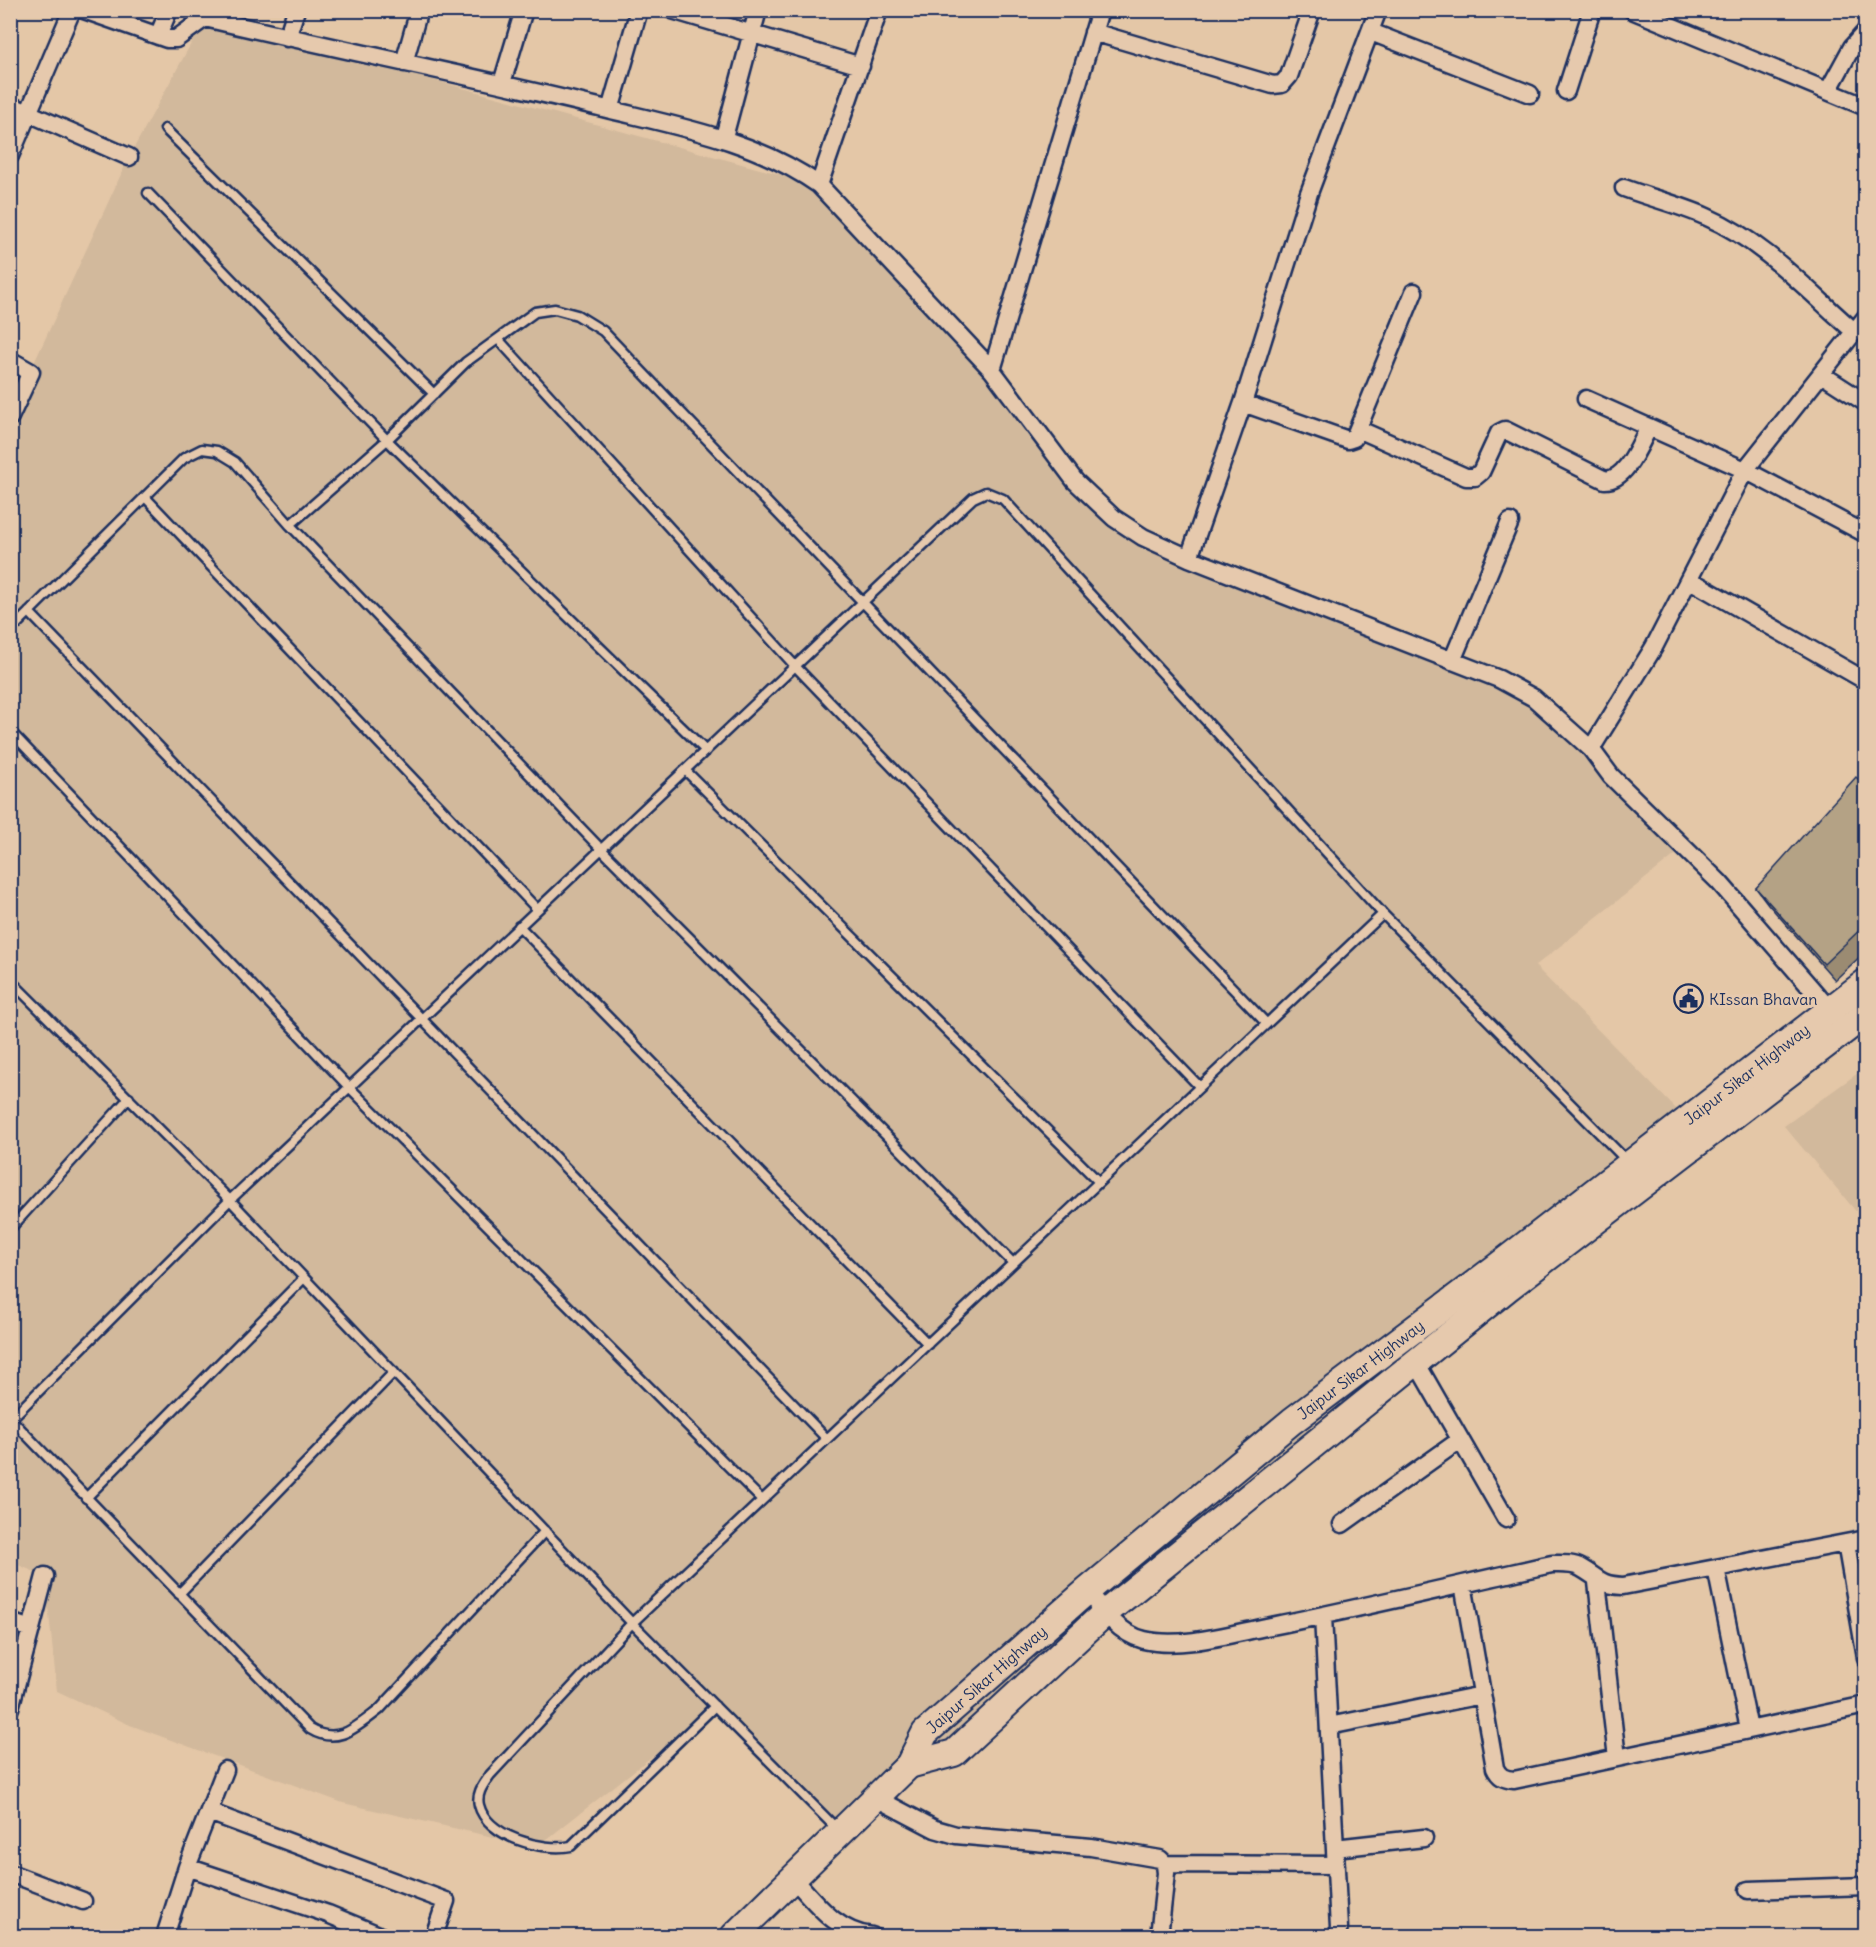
<svg xmlns="http://www.w3.org/2000/svg" width="1876" height="1947" font-family="Delius,sans-serif">
<style>
.built{fill:#d2b99c}
.lines{fill:none;stroke-linecap:round;stroke-linejoin:round}
.lane-casing{stroke:#1b2f5e;stroke-width:13}
.street-casing{stroke:#1b2f5e;stroke-width:21}
.primary-casing{stroke:#1b2f5e;stroke-width:30}
.lane{stroke:#e6c9ad;stroke-width:8}
.street{stroke:#e6c9ad;stroke-width:16}
.primary{stroke:#e6c9ad;stroke-width:26}
.wall{fill:#9b8b72;stroke:#1b2f5e;stroke-width:1.5}
.building{fill:#b4a285;stroke:#1b2f5e;stroke-width:1.5}
.labels{text-anchor:middle;dominant-baseline:central;stroke-width:6;stroke-linejoin:round;paint-order:stroke}
.poi-label{font-size:16px;fill:#1b2f5e;stroke:#e6c9ad;text-anchor:start}
.street-label{font-size:16px;fill:#1b2f5e;stroke:#e6c9ad}
</style>
<rect width="100%" height="100%" fill="#e4c7a7"/>
<filter id="ink" filterUnits="userSpaceOnUse"><feTurbulence type="fractalNoise" baseFrequency=".0167" numOctaves="2"/><feDisplacementMap in="SourceGraphic" scale="12" xChannelSelector="R" yChannelSelector="G"/><feConvolveMatrix kernelMatrix="1 2 1 2 8 2 1 2 1" color-interpolation-filters="sRGB"/></filter>
<g filter="url(#ink)">
<path class="built" d="M205 18 819 185 1114 518 1534 698 1684 848 1535 966 1687 1120 840 1832 715 1707 537 1847 343 1803 130 1725 57 1691 45 1576 11 1562V413L129 157Z
M1865 1068V1222L1784 1126Z"/>
<g class="lines">
<defs>
<path id="lane" d="M165 129 434 394
M148 193 387 440 706 751
M498 339 796 667 1199 1086
M145 497 537 909
M290 525 387 440 466 362 535 312 555 309 577 315 603 331 1266 1023
M29 612 827 1439
M10 631 184 458 202 449 217 451 235 462 290 525 601 849 1013 1263
M10 731 349 1087 762 1500
M685 770 1099 1182
M519 926 928 1344
M10 980 230 1200 632 1623 838 1830
M10 1229 129 1098
M10 1418 310 1729C338 1746 356 1727 379 1710L545 1531
M11 1419 230 1200 973 498 986 492 1003 499 1383 914 1628 1162
M86 1498 304 1278
M179 1594 394 1372
M715 1706 571 1846C544 1852 487 1837 479 1805 476 1793 484 1784 490 1775L632 1623 1383 914"/>
<path id="street" d="M84 10 167 39H176L205 18C336 49 468 75 599 107 675 126 754 139 819 185L992 370 1075 481 1114 518 1143 537 1189 558 1499 679 1534 698 1591 749 1611 776 1719 882 1836 1017
M672 10 861 66
M1632 10 1866 107
M1093 32 1273 85 1282 84 1289 76 1312 10
M1371 32 1530 94
M158 36 169 10
M287 38 296 10
M404 63 419 10
M502 83 524 10
M1566 91 1592 10
M1828 91 1852 47 1866 31
M10 105 129 157
M610 110 639 10
M724 137 758 10
M10 156 72 10
M819 185 879 10
M1624 188C1651 198 1680 205 1707 217 1763 241 1809 292 1855 332
M10 360 31 372 10 417
M992 370 1100 10
M1821 374 1866 403
M1586 399 1745 470 1866 534
M1243 403 1348 440 1354 438 1414 292
M1358 429 1466 477H1475L1481 472 1499 433 1505 430 1605 480C1627 480 1640 443 1649 427
M1189 558 1243 403 1309 193 1378 10
M1690 580 1866 681
M1452 661 1510 522
M1591 749 1654 647 1745 470 1866 317
M1417 1364 1506 1519
M1342 1524 1460 1440
M1846 1543 1866 1658
M1716 1568 1749 1729
M1597 1582 1617 1758
M1463 1584 1495 1768C1499 1777 1504 1779 1514 1780L1866 1705
M1088 1590C1103 1611 1118 1633 1144 1640 1180 1649 1231 1634 1266 1627 1362 1608 1457 1585 1552 1564 1561 1564 1573 1563 1581 1568 1599 1578 1599 1585 1623 1586L1866 1539
M1323 1616 1339 1928
M10 1622 31 1629
M10 1708 45 1576
M1329 1726 1482 1695
M876 1798 935 1829 956 1835 1091 1847 1160 1859 1165 1864 1166 1873 1159 1936
M209 1812 446 1901 434 1936
M1335 1848 1424 1838
M1165 1864 1336 1865
M187 1867 328 1914 381 1936
M10 1873 83 1901
M793 1878C816 1903 836 1932 872 1936
M1748 1890 1866 1886
M165 1936 187 1867 225 1770"/>
<g id="primary">
<path d="M909 1765 954 1753 1105 1613 1509 1287 1866 1014"/>
<path id="s1" d="M734 1936 909 1765 925 1733 1088 1590 1292 1421 1498 1266 1866 982"/>
</g>
</defs>
<use href="#lane" class="lane-casing"/>
<use href="#street" class="street-casing"/>
<use href="#primary" class="primary-casing"/>
<use href="#lane" class="lane"/>
<use href="#street" class="street"/>
<use href="#primary" class="primary"/>
</g>
<path class="wall" d="M1866 786V951L1835 980 1768 904 1756 888Z"/>
<path class="building" d="M1856 777 1866 786V924L1824 964 1756 888Z"/>
</g>
<defs>
<symbol id="civic-ring" viewBox="-11 -11 22 22"><circle r="9.5" fill="#e6c9ad" stroke="#1b2f5e" stroke-width="1.5"/><path d="M-.6-6.5H3V-4.5H.6V-3L4-1V1h2V6H-6V1h2V-1L-.6-3ZM-1.2 2.5V6h2.4V2.5Z" fill="#1b2f5e"/></symbol>
</defs>
<g fill-rule="evenodd">
<use href="#civic-ring" x="1672" y="982" width="33" height="33"/>
</g>
<g class="labels">
<g class="poi-label">
<text x="1709" y="999">KIssan Bhavan</text>
</g>
<g class="street-label">
<text stroke="none"><textPath href="#s1" startOffset="1334">Jaipur Sikar Highway</textPath></text>
<text stroke="none"><textPath href="#s1" startOffset="848">Jaipur Sikar Highway</textPath></text>
<text stroke="none"><textPath href="#s1" startOffset="362">Jaipur Sikar Highway</textPath></text>
</g>
</g>
<rect width="1876" height="1947" fill="none" stroke="#e6c9ad" stroke-width="36"/>
<rect x="18" y="18" width="1840" height="1911" fill="none" stroke="#1b2f5e" stroke-width="2" filter="url(#ink)"/>
</svg>
